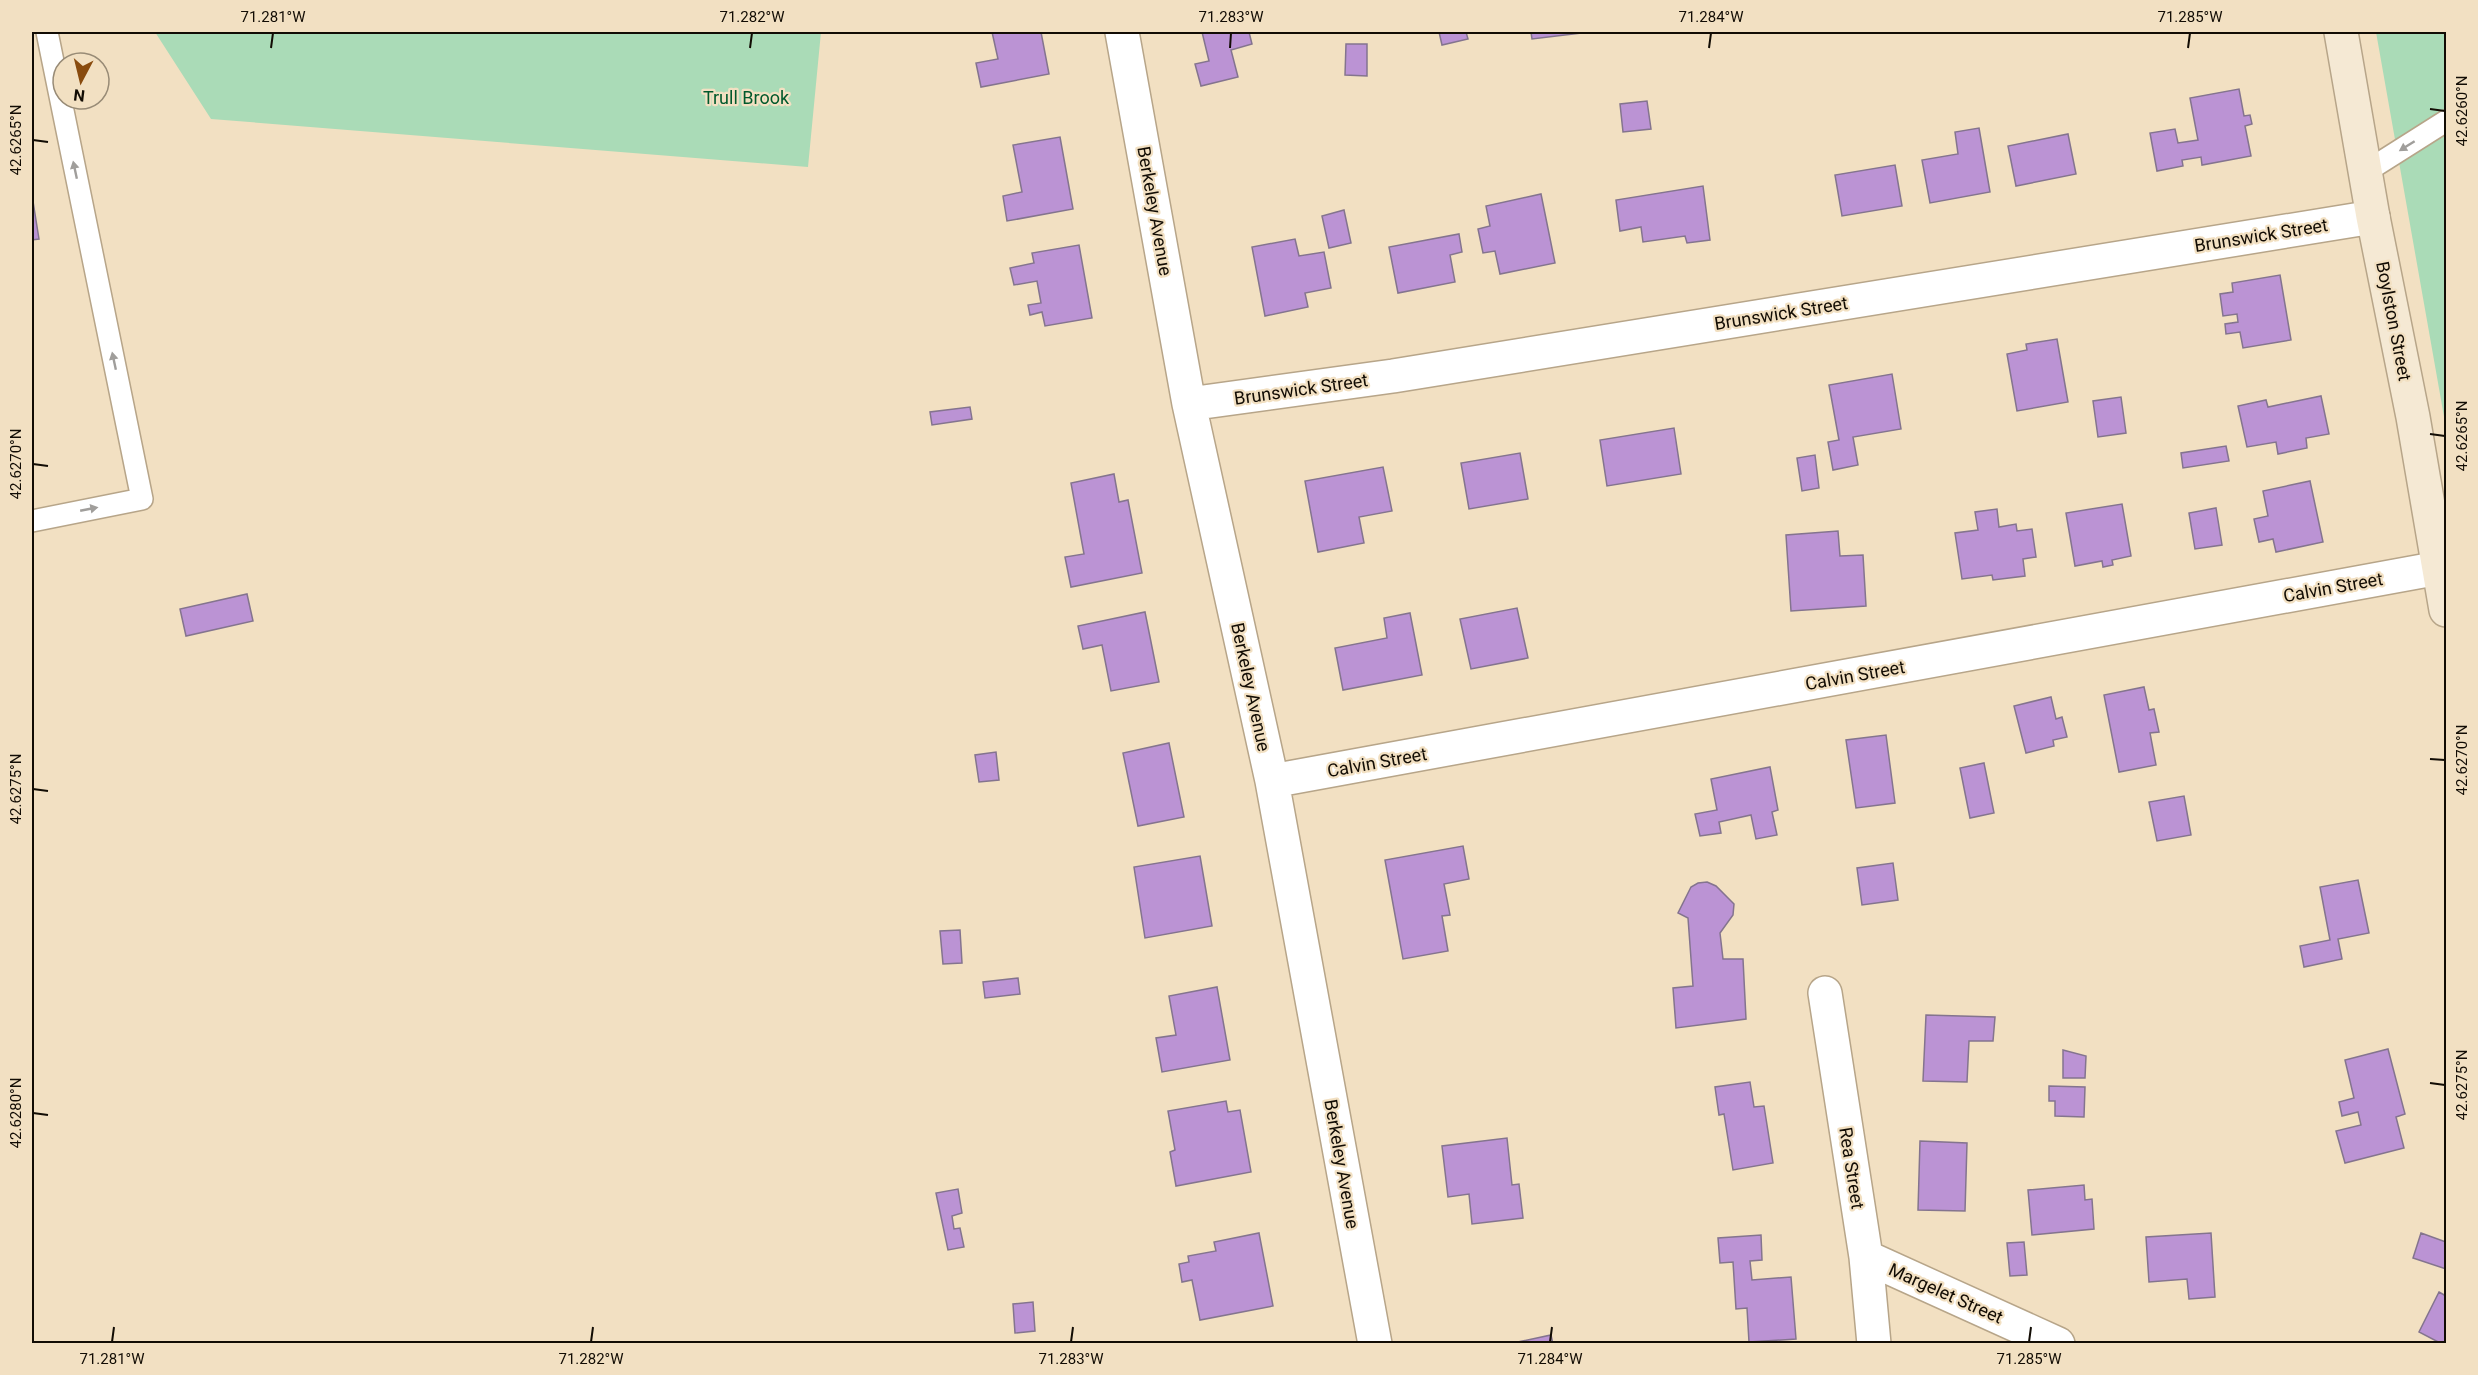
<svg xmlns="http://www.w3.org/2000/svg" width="2478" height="1375" font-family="Roboto,sans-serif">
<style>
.green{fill:#aadbb7}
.building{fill:#bb93d4;stroke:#84748e;stroke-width:1.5}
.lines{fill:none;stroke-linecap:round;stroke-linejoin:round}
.lane-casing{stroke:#b7a589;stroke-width:24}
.street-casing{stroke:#b7a589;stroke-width:36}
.secondary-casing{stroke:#b7a589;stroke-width:36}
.lane{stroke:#fff;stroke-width:21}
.street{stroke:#fff;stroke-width:33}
.secondary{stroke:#f5e9d4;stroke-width:33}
.oneway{fill:#a09e9b}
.ticks{fill:none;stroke:#120c04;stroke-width:2}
.labels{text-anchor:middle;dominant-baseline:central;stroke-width:4.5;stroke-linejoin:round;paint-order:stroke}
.park-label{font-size:18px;fill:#00592c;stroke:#f2e0c2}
.street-label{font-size:18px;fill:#120c04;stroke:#f2e0c2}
.neatline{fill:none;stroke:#120c04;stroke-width:2}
.ticks-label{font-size:15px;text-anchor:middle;fill:#120c04}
</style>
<rect width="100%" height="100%" fill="#f2e0c2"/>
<path class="green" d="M155 32H821L808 167 211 119Z
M2376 32H2446V428Z"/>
<path class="building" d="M992 32H1041L1049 74 981 87 976 63 998 59Z
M1202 32H1249L1252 44 1231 50 1238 77 1201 86 1195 64 1209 61Z
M1439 32H1466L1468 39 1442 45Z
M1531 32H1590L1532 39Z
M1346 44H1367V76L1345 75Z
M2239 89 2244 116 2250 115 2252 124 2245 126 2251 156 2202 165 2201 157 2182 160 2183 166 2157 171 2150 133 2175 129 2178 143 2198 140 2190 98Z
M1647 101 1651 129 1623 132 1620 104Z
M1979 128 1990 192 1930 203 1922 160 1958 154 1955 132Z
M2068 134 2076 174 2016 186 2008 146Z
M1060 137 1073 209 1007 221 1003 196 1022 192 1013 145Z
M1895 165 1902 206 1842 216 1835 175Z
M1703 186 1710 240 1687 243 1685 236 1643 242 1641 227 1620 231 1616 200Z
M1541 194 1555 263 1500 274 1495 251 1483 253 1478 229 1490 226 1486 206Z
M32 195 39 239 32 240Z
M1344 210 1351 243 1329 248 1322 216Z
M1459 234 1462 252 1450 255 1455 282 1398 293 1389 247Z
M1295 239 1299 256 1324 252 1331 288 1305 293 1308 307 1265 316 1252 247Z
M1079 245 1092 318 1045 326 1042 312 1030 315 1028 305 1041 303 1037 281 1014 285 1010 268 1034 263 1032 253Z
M2280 275 2291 340 2243 348 2240 332 2226 334 2225 324 2238 322 2237 314 2223 316 2220 294 2233 292 2232 283Z
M2057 339 2068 402 2017 411 2007 354 2027 350 2026 344Z
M1892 374 1901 429 1853 437 1858 465 1833 470 1828 442 1839 440 1829 385Z
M2321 396 2329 434 2306 438 2307 448 2278 454 2276 442 2247 447 2238 406 2266 400 2268 407Z
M2121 397 2126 433 2098 437 2093 401Z
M970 407 972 419 932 425 930 412Z
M1674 428 1681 474 1607 486 1600 440Z
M2226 446 2229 461 2183 468 2181 453Z
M1520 453 1528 499 1469 509 1461 463Z
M1815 455 1819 488 1802 491 1797 458Z
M1383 467 1392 511 1359 517 1364 543 1318 552 1305 481Z
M1114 474 1119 502 1128 500 1142 573 1071 587 1065 557 1084 554 1071 483Z
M2310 481 2323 542 2276 552 2273 539 2259 542 2254 519 2268 516 2263 491Z
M2122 504 2131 556 2112 560 2113 565 2103 567 2102 561 2075 566 2066 513Z
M2216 508 2222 545 2195 549 2189 513Z
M1997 509 1999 527 2016 524 2017 531 2032 529 2036 557 2023 559 2025 576 1993 580 1992 575 1962 579 1955 533 1978 530 1975 512Z
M1838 531 1840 556 1863 555 1866 606 1791 611 1786 535Z
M247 594 253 621 186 636 180 609Z
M1517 608 1528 658 1471 669 1460 619Z
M1145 612 1159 682 1111 691 1102 645 1083 649 1078 626Z
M1410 613 1422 675 1343 690 1335 648 1387 638 1384 618Z
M2144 687 2149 710 2154 709 2159 732 2150 733 2156 765 2119 772 2104 695Z
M2051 697 2056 719 2062 717 2067 737 2053 740 2054 746 2026 753 2014 706Z
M1886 735 1895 803 1856 808 1846 740Z
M1169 743 1184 817 1138 826 1123 753Z
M996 752 999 780 979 782 975 755Z
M1984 763 1994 813 1970 818 1960 768Z
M1770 767 1778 810 1772 812 1777 835 1756 839 1751 815 1719 822 1721 833 1700 836 1695 814 1717 810 1711 779Z
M2184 796 2191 835 2157 841 2149 802Z
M1463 846 1469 879 1444 884 1450 915 1442 916 1448 951 1403 959 1385 860Z
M1200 856 1212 926 1145 938 1134 867Z
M1893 863 1898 900 1862 905 1857 868Z
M2358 880 2369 933 2338 939 2342 959 2304 967 2300 946 2330 940 2320 887Z
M1707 882 1716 886 1734 904 1733 915 1720 933 1723 959H1743L1746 1019 1676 1028 1673 988 1693 986 1688 918 1678 913 1691 887 1698 883Z
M960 930 962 963 943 964 940 931Z
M1018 978 1020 994 985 998 983 982Z
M1217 987 1230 1060 1162 1072 1156 1038 1176 1035 1169 996Z
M1926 1015 1995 1017 1993 1041H1969L1967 1082 1923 1081Z
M2388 1049 2405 1114 2396 1117 2404 1148 2345 1163 2336 1131 2361 1125 2358 1112 2342 1116 2339 1102 2354 1098 2345 1060Z
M2063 1050 2086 1056 2085 1078H2063Z
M1750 1082 1754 1107 1764 1106 1773 1163 1733 1170 1724 1114 1719 1115 1715 1087Z
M2049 1086 2085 1087 2084 1117 2055 1116V1101H2049Z
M1226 1101 1228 1112 1240 1110 1251 1172 1176 1186 1170 1152 1175 1150 1168 1111Z
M1507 1138 1512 1185 1519 1184 1523 1218 1472 1224 1469 1194 1448 1197 1442 1146Z
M1920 1141 1967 1143 1965 1211 1918 1210Z
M2084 1185 2085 1200 2092 1199 2094 1229 2032 1235 2028 1190Z
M958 1189 962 1213 952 1216 954 1229 960 1228 964 1247 948 1250 936 1193Z
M1259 1233 1273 1306 1200 1320 1192 1280 1182 1282 1179 1264 1189 1262 1188 1256 1216 1251 1214 1242Z
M2211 1233 2215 1297 2189 1299 2187 1279 2149 1282 2146 1237Z
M2421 1233 2446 1242V1269L2413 1258Z
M1761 1235 1762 1260 1750 1261 1752 1280 1791 1277 1796 1339 1749 1342 1747 1308 1736 1309 1733 1262 1720 1263 1718 1238Z
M2024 1242 2027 1275 2010 1276 2007 1243Z
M2439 1292 2446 1296V1344H2442L2419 1332Z
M1033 1302 1035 1331 1015 1333 1013 1304Z
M1551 1335 1553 1344H1508Z"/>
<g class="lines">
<defs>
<path id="lane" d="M2367 171 2446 121
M32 521 142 499 47 32"/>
<path id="street" d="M1122 32 1189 404 1272 781 1375 1344
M1189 404 1393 376 2373 217
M1272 781 2439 568
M1825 993 1866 1257 1874 1344
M1866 1257 2058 1344"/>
<path id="secondary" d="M2341 32 2373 217 2413 417 2446 610"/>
</defs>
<use href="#lane" class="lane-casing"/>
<use href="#street" class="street-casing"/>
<use href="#secondary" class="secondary-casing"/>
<use href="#lane" class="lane"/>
<use href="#street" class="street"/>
<use href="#secondary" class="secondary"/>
</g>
<defs><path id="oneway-solid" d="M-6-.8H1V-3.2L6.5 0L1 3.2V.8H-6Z" transform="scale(1.5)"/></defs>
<g class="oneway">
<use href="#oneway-solid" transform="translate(2407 146) rotate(148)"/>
<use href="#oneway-solid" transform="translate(75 170) rotate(-102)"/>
<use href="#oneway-solid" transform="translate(114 361) rotate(-102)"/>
<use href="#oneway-solid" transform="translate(89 509) rotate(-11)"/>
</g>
<path class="ticks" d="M271 48 273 33M750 48 752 33M1230 48 1231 33M1709 48 1711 33M2188 48 2190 33M2430 109 2445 111M33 140 48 142M2430 434 2445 436M33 464 48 466M2430 759 2445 760M33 789 48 791M2430 1083 2445 1085M33 1113 48 1115M112 1342 114 1327M591 1342 593 1327M1071 1342 1073 1327M1550 1342 1552 1327M2029 1342 2031 1327"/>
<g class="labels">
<g class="park-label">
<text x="746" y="97">Trull Brook</text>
</g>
<g class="street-label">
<text transform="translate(1155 211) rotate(80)">Berkeley Avenue</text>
<text transform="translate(2261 235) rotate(-9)">Brunswick Street</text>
<text transform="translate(1781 313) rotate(-9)">Brunswick Street</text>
<text transform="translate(2394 321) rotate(79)">Boylston Street</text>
<text transform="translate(1301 389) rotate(-8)">Brunswick Street</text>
<text transform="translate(2333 587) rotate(-10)">Calvin Street</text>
<text transform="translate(1855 675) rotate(-10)">Calvin Street</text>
<text transform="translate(1251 687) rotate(78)">Berkeley Avenue</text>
<text transform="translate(1377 762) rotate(-10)">Calvin Street</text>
<text transform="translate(1342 1164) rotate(80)">Berkeley Avenue</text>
<text transform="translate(1852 1168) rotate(81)">Rea Street</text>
<text transform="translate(1946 1293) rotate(24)">Margelet Street</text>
</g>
</g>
<rect width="2478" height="1375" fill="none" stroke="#f2e0c2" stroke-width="66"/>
<g transform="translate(81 81) rotate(187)"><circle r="28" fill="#f2e0c2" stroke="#988b76" stroke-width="1.5"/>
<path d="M0-4.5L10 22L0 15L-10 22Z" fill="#894b0e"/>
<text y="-9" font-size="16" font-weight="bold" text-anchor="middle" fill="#120c04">N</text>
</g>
<rect x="33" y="33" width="2412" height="1309" class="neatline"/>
<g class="ticks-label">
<text x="273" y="22">71.281°W</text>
<text x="752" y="22">71.282°W</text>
<text x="1231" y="22">71.283°W</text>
<text x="1711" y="22">71.284°W</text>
<text x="2190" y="22">71.285°W</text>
<text transform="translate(2462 111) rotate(-90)" y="5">42.6260°N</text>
<text transform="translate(16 140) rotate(-90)" y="5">42.6265°N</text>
<text transform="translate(2462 436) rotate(-90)" y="5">42.6265°N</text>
<text transform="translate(16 464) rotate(-90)" y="5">42.6270°N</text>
<text transform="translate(2462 760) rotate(-90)" y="5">42.6270°N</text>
<text transform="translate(16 789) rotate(-90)" y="5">42.6275°N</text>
<text transform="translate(2462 1085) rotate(-90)" y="5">42.6275°N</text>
<text transform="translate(16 1113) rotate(-90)" y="5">42.6280°N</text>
<text x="112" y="1364">71.281°W</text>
<text x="591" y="1364">71.282°W</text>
<text x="1071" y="1364">71.283°W</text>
<text x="1550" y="1364">71.284°W</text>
<text x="2029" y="1364">71.285°W</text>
</g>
</svg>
